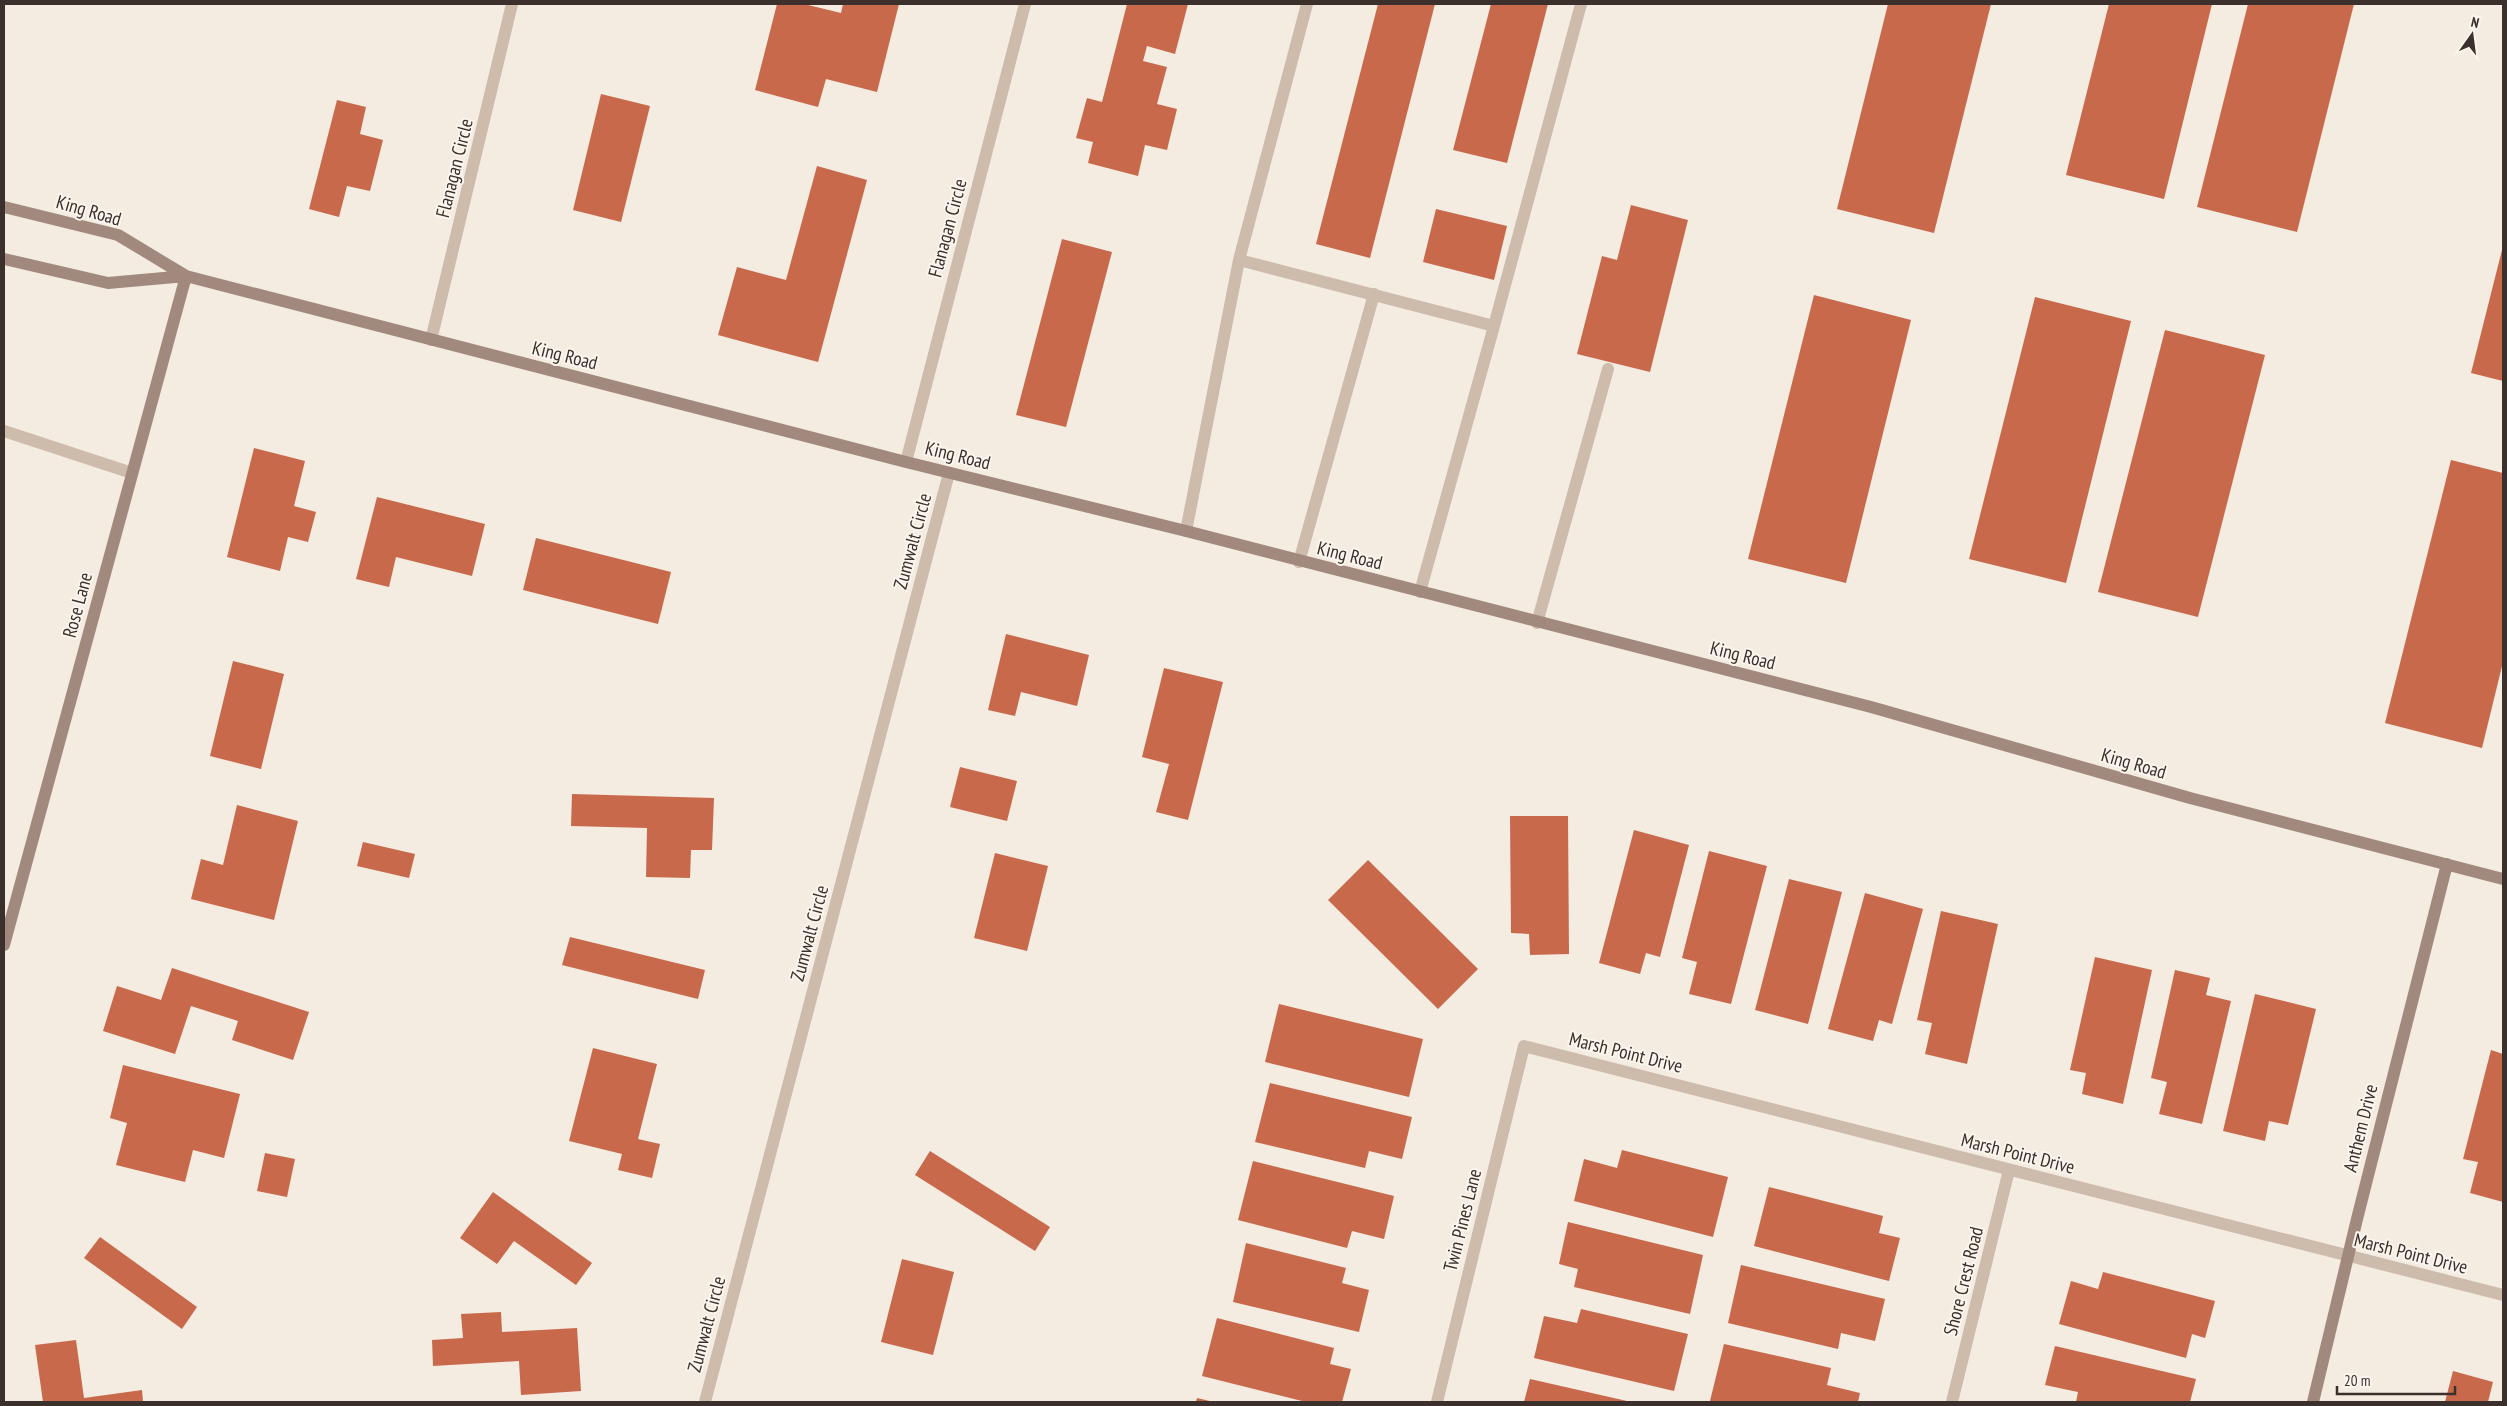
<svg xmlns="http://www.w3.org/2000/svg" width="2507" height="1406" font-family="'PT Sans Narrow',sans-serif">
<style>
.building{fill:#c8694b}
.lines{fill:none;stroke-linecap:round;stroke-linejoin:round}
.lane{stroke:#cdbbac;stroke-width:12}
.street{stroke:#cdbbac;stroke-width:12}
.secondary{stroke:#a18a7d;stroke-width:12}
.labels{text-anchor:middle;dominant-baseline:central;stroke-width:4;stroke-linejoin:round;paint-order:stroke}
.street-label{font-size:19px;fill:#3b302b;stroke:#fbf5ee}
</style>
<rect width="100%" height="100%" fill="#f4ebe1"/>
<path class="building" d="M777 4H804L841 13 843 4H899L877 92 826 79 818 107 755 90Z
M1127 4H1188L1175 54 1147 46 1143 61 1167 67 1157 104 1177 109 1167 150 1145 145 1138 176 1088 163 1093 142 1076 138 1087 98 1102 102Z
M1378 4H1435L1370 258 1316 244Z
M1491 4H1548L1507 163 1453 150Z
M1888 4H1991L1934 233 1837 209Z
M2109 4H2212L2164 199 2066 175Z
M2248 4H2354L2297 232 2197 207Z
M601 94 650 106 621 222 573 210Z
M337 100 366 107 360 134 383 140 370 191 347 186 339 217 309 209Z
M817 166 867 180 818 362 718 335 737 267 786 280Z
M1631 205 1688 220 1650 372 1577 354 1602 256 1617 260Z
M1436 209 1507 226 1494 280 1423 262Z
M1062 239 1112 252 1066 427 1016 415Z
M2503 246V381L2471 373Z
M1814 295 1911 320 1846 583 1748 559Z
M2035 297 2131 321 2066 583 1969 559Z
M2165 330 2265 355 2198 617 2098 592Z
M254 448 305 461 294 506 316 512 308 542 288 537 280 571 227 557Z
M2451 460 2503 473V662L2482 748 2385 723Z
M377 497 485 524 472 576 396 557 389 587 356 579Z
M536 538 671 572 658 624 523 590Z
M1006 634 1089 655 1077 706 1021 692 1015 716 988 710Z
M233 661 284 674 261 769 210 756Z
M1164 668 1223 682 1188 820 1156 812 1169 764 1142 757Z
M960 767 1017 781 1007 821 950 807Z
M572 794 714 798 712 850H691L690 878 646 877 647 828 571 826Z
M237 805 298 821 274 920 191 899 201 859 223 865Z
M1510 816H1568L1569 954 1530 955 1529 934 1511 933Z
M1634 830 1689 845 1660 957 1646 953 1640 974 1599 963Z
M363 842 415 854 409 878 357 866Z
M1709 851 1767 866 1731 1004 1689 994 1697 962 1682 958Z
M995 853 1048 866 1027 951 974 938Z
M1368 860 1478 969 1438 1009 1328 900Z
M1789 879 1842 892 1808 1024 1755 1010Z
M1865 893 1923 909 1892 1024 1879 1020 1873 1041 1828 1029Z
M1941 911 1998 924 1967 1064 1925 1054 1932 1023 1917 1020Z
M570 937 705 970 698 999 562 965Z
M2095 957 2152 970 2123 1104 2082 1094 2086 1073 2070 1070Z
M172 968 309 1012 293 1060 232 1040 238 1021 191 1006 175 1054 103 1031 117 986 161 1000Z
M2175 970 2210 978 2206 995 2231 1001 2202 1124 2159 1114 2167 1082 2151 1078Z
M2255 994 2316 1009 2288 1125 2269 1121 2265 1141 2223 1131Z
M1279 1004 1423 1039 1409 1097 1265 1062Z
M593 1048 657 1064 638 1139 660 1144 652 1178 618 1170 622 1154 569 1141Z
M2491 1050 2503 1054V1202L2470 1193 2478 1162 2463 1159Z
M123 1065 240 1094 224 1158 193 1150 185 1182 116 1165 127 1123 110 1118Z
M1270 1083 1412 1117 1402 1159 1369 1151 1365 1168 1255 1142Z
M1622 1150 1728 1177 1713 1237 1574 1201 1584 1159 1617 1168Z
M930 1151 1050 1227 1035 1251 915 1175Z
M265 1153 295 1159 287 1197 257 1191Z
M1253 1161 1394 1196 1384 1239 1352 1231 1347 1248 1238 1220Z
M1769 1187 1883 1216 1879 1233 1900 1238 1889 1281 1754 1246Z
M493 1192 592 1263 576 1285 514 1241 497 1264 460 1238Z
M1568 1222 1703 1255 1690 1314 1574 1287 1578 1269 1559 1264Z
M100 1237 197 1307 182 1329 84 1258Z
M1246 1243 1346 1268 1342 1283 1369 1290 1359 1332 1233 1302Z
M902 1259 954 1272 933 1355 881 1342Z
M1741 1265 1885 1299 1875 1341 1841 1333 1838 1349 1728 1323Z
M2103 1272 2215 1301 2205 1338 2192 1334 2186 1358 2059 1324 2071 1281 2098 1289Z
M1581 1309 1688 1334 1674 1391 1534 1358 1544 1316 1577 1323Z
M501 1312 502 1332 577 1328 581 1391 521 1395 519 1361 433 1366 432 1340 463 1338 461 1314Z
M1217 1318 1334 1348 1330 1364 1351 1369 1342 1402H1306L1202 1376Z
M76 1340 84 1398 142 1390 143 1402H43L35 1345Z
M1724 1344 1831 1368 1827 1385 1860 1393 1858 1402 1710 1401Z
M2055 1346 2196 1379 2190 1402H2076L2078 1392 2045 1385Z
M2453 1371 2493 1382 2488 1402H2445Z
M1530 1379 1627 1401V1402H1524Z
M1197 1398 1214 1402H1196Z"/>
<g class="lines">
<path class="lane" d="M1239 260 1494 326 1581 4
M4 431 132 473
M1186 531 1239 260 1307 4
M1299 562 1374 294
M1420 592 1494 326
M1537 623 1608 369"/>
<path class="street" d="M431 340 512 4
M906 462 1025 4
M705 1402 949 473
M1437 1402 1524 1046 2503 1295
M1952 1402 2009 1170"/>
<path class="secondary" d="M4 207 118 235 186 276 906 462 1186 531 1871 707 2190 798 2503 879
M4 259 108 283 186 276
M4 945 186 276
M2313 1402 2357 1219 2447 864"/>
</g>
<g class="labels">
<g class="street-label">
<text transform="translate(454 168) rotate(-76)">Flanagan Circle</text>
<text transform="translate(89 210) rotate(16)">King Road</text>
<text transform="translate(947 228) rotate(-75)">Flanagan Circle</text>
<text transform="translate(565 355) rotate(14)">King Road</text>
<text transform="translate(958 455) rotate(14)">King Road</text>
<text transform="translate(912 541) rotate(-75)">Zumwalt Circle</text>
<text transform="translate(1350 555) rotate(14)">King Road</text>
<text transform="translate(77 605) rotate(-75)">Rose Lane</text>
<text transform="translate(1743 655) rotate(14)">King Road</text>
<text transform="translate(2134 763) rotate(16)">King Road</text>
<text transform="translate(809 933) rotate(-75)">Zumwalt Circle</text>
<text transform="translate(1626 1052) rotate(14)">Marsh Point Drive</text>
<text transform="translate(2360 1128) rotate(-76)">Anthem Drive</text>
<text transform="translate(2018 1153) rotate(14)">Marsh Point Drive</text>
<text transform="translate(1462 1220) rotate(-76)">Twin Pines Lane</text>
<text transform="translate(2411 1253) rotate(14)">Marsh Point Drive</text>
<text transform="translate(1963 1281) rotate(-76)">Shore Crest Road</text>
<text transform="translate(706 1324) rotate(-75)">Zumwalt Circle</text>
</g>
</g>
<rect width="2507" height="1406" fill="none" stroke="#3b302b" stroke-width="10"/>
<g transform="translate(2472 35) rotate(14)" stroke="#fbf5ee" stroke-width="4" paint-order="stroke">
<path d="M0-4L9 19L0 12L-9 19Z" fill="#3b302b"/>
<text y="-8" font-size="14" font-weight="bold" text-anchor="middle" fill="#3b302b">N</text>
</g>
<path d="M2337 1386v8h118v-8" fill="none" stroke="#3b302b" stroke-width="2.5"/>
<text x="2344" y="1386" font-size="15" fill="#3b302b" stroke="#fbf5ee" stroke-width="4" paint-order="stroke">20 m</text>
</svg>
